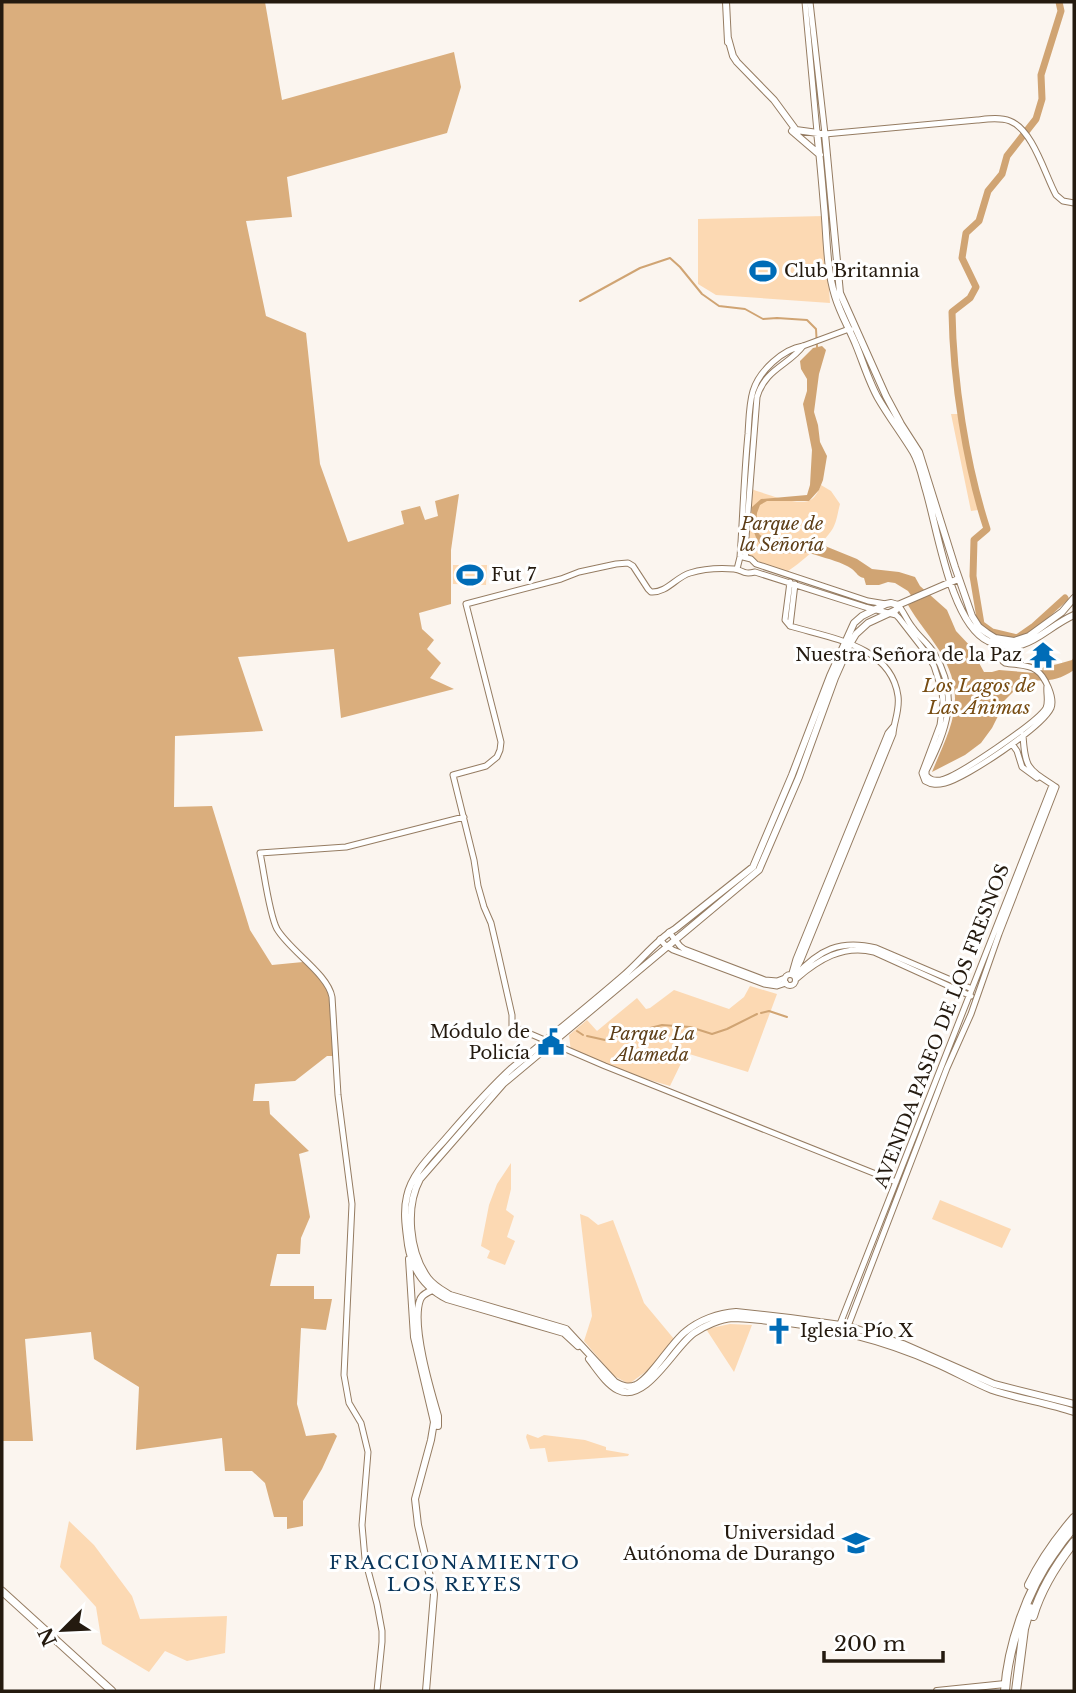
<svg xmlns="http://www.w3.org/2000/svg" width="1076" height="1693" font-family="'Libre Baskerville',serif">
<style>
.green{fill:#fcd9b3}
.forest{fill:#daae7d}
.water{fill:#d0a473}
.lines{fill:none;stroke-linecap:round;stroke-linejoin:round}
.stream{stroke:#d0a473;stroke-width:2}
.river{stroke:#d0a473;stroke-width:7}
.tertiary-casing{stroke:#957c62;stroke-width:7}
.secondary-casing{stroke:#957c62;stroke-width:8}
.primary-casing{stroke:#957c62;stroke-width:9}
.trunk-casing{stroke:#957c62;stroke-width:10}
.tertiary{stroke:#fff;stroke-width:5}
.secondary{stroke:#fff;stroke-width:6}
.primary{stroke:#fff;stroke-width:7}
.trunk{stroke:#fff;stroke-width:8}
.labels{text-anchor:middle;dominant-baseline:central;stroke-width:6;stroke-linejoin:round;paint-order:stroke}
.poi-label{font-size:18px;fill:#241a0f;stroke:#fff;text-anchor:start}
.park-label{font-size:18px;font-style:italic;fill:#5d3e18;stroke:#fff}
.street-label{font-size:18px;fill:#241a0f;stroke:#fff}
.water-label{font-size:19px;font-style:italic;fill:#774c12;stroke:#fff}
.neighbourhood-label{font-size:19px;letter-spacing:2px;fill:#09355a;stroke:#fff}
</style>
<rect width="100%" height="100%" fill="#fbf5ef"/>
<path class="green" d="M824 216 830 303 716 295 698 284V219Z
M951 414H960L978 510 971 511Z
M821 485 831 491 840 504C838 511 837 520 834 526 829 538 798 566 786 572L769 567 748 556 751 489C764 493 801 508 812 499 816 496 819 490 821 485Z
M453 565H487L486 585 453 584Z
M750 986 777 994 748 1072 686 1053 670 1086 636 1076 571 1052 569 1035 587 1020 597 1031 637 998 646 1009 650 1008 674 990 729 1009 744 997Z
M511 1163V1189L506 1210 514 1216 507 1237 515 1241 505 1265 487 1258 490 1251 481 1246 489 1205 497 1184Z
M940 1200 1011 1229 1002 1248 932 1219Z
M580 1214 588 1217 598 1225 613 1220 644 1303 674 1339 652 1367 629 1384 614 1376 584 1341 592 1316Z
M730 1324 752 1325 734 1372 706 1329Z
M527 1434 538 1438 544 1435 585 1440 606 1447V1450L629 1454 628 1456 548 1462 545 1448 530 1449 526 1437Z
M69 1521 94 1545 132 1596 140 1619 227 1616 225 1653 187 1661 165 1651 149 1672 102 1644 96 1607 60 1567Z"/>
<path class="forest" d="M2 2H265L282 100 454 52 461 87 447 133 287 177 292 217 246 221 266 316 306 333 320 464 348 542 404 524 401 511 420 506 425 520 438 516 435 501 459 494 451 550V604L419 613 422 629 434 640 427 649 441 663 430 678 454 689 341 718 334 649 238 657 263 731 175 736 174 807 212 806 250 930 272 965 303 962 328 988 334 1056H327L295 1081 255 1084 253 1101H269L270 1114 309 1151 299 1154 310 1217 301 1238 300 1254H277L270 1286H314V1299H332L326 1330 301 1328 297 1404 306 1436 334 1433 337 1436 322 1469 303 1501V1526L287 1529V1517H274L265 1483 252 1471H225L222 1438 136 1450 139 1387 94 1359 91 1332 25 1339 33 1441H2Z"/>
<path class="water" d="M822 346 826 350 819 374 814 412 818 425 820 442 827 456 823 480 819 490 809 501H767L760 505 757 513 756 526 759 534 773 545 783 548 825 546 857 559 872 569 899 572 915 577 920 586 947 610 956 631 972 648V658L978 661 984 672H992L999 670 1035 673 1044 667 1058 664 1072 660 1074 657V670C1056 682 1046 681 1025 680L1001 704 999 714 992 728 981 743 965 755 932 772C951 726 969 698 939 650 929 634 917 621 908 605L915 601 908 591 895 583 888 582 879 585H866L864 578C858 577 857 573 852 569 842 562 828 559 816 555 798 549 795 555 779 553 754 550 751 528 752 507L761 499 807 495 810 485 812 450 803 404 807 391V379L801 369 800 361 813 348Z"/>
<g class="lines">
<path class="stream" d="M580 301 640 268 670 258 680 267 702 294 719 306 745 309 763 319 777 318 807 320 816 329 817 347
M761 1013 769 1011 787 1017
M577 1031 583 1035
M587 1036 605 1040 619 1036 662 1025 690 1027 712 1034 727 1029 757 1014"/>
<path class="river" d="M1059 2 1061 11 1041 75 1042 99 1036 119 1007 156 1002 174 988 191 979 221 966 233 962 258 976 287 970 298 952 312C953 380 966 465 987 529L974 540 973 576 981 624 992 632 1017 638 1033 627 1065 598"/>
<defs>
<path id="tertiary" d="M805 2 817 132
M810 2 825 134 977 120C987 119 1000 117 1010 121 1033 130 1045 175 1056 195L1063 201 1074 203
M743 557 751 559 756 564 868 601 886 604
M746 557 745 550 757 397C765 369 789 365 803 346
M737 569 740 557C743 516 744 475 748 434 749 420 749 404 753 391 759 371 783 349 803 346L849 329 851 330
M898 605C904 612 907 621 913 628 919 637 928 643 934 653 960 696 947 729 926 771V775C930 780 934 781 941 780 957 777 1038 722 1046 708 1049 701 1046 693 1047 686
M790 626C829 638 891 645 898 696 900 710 894 721 893 734L801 960 793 975
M790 626 785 620 790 582
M790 626 795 584
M1023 735C1025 769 1028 769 1056 787
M1012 744 1017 751 1022 767 1037 778
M669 932 680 946 684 949 765 980 777 981 785 978
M660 939 664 944 673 950 764 984 777 986 786 983
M792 973 796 959 888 733 893 727
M784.5 980a5.5 5.5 0 1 1 11 0a5.5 5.5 0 1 1-11 0Z
M795 976C819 950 840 939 876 948L972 989
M796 979C818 960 843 944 874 952L971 996
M896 1182 605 1066 512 1026V1015L498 953 491 923 484 907 478 886 474 860 453 775 486 766 497 757 500 750 501 742 496 722 466 604 561 579 579 572 616 564 628 563 633 566 648 589 651 592C667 593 676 577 690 573 703 569 721 568 734 569 744 570 742 575 755 572L865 607 896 615 899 618 927 654 934 666 942 691 943 703 940 725 922 773 925 781C932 785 937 785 945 783 966 778 1042 727 1051 708 1055 698 1045 676 1036 670 1029 664 1014 665 1005 663 997 658 1001 650 1003 643
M848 1326 947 1068 971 1014 999 934 1056 787
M838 1329 1051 788
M377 1691 382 1642V1631L377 1604 365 1559 362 1525 368 1452 361 1423 349 1403 344 1375 352 1204 338 1095 332 997C328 974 290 951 277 929 269 914 264 871 260 853L346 847 464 817"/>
<path id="secondary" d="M726 2 728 42
M728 38 733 56 737 62 774 100 796 130 825 134 840 293 886 396 901 424 919 452 955 567 972 616 979 627 987 633 995 638 1014 641 1029 636 1062 612 1074 598
M792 131 820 155
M817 132C820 157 822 182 824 206 827 236 826 267 835 296 840 313 849 328 856 345 863 362 869 382 878 398 889 417 902 434 913 452 919 462 922 476 925 487 937 525 950 623 988 641 1027 658 1042 629 1074 615
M958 579 898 605 896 610 868 623 856 634 850 644 835 678 799 777 759 870 503 1084 420 1179C405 1207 409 1252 428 1278 434 1286 442 1290 450 1295L566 1329 615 1382C622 1386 628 1388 636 1385 651 1378 670 1344 685 1332 699 1320 719 1313 736 1312L790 1318 848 1326 903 1344 994 1384 1074 1404
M409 1259 414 1337 434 1422 431 1440 415 1499 418 1525 434 1594 426 1691
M432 1290C427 1293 422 1294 420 1300 411 1325 430 1389 438 1416V1426
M578 1346 564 1333 447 1299C425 1288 412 1269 408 1245 406 1229 403 1212 407 1196 412 1172 434 1153 449 1135 469 1112 490 1088 512 1068 549 1038 586 1008 622 977 640 962 656 940 675 929L753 867 792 775 830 676 854 623 862 616 886 604 891 603 898 605
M589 1359C597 1369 606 1384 618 1390 646 1404 674 1347 694 1333 704 1326 720 1319 733 1318 745 1318 758 1320 770 1321 827 1326 883 1340 935 1363 954 1371 972 1382 992 1390 1019 1399 1048 1403 1074 1412
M937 1691 1005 1684"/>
<path id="primary" d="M2 1591 112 1691"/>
<path id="trunk" d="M1029 1585C1041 1560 1056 1539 1074 1518
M1033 1616C1041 1589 1056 1565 1074 1542
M1005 1691C1008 1646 1027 1590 1054 1553 1060 1544 1067 1535 1074 1527
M1016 1691 1024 1629 1030 1608"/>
</defs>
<use href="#tertiary" class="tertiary-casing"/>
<use href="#secondary" class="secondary-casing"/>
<use href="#primary" class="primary-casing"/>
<use href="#trunk" class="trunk-casing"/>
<use href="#tertiary" class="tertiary"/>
<use href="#secondary" class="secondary"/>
<use href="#primary" class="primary"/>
<use href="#trunk" class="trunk"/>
</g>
<defs>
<symbol id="stadium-bare" viewBox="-9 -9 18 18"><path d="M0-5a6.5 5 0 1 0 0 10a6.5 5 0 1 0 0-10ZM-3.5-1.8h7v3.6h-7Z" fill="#006cb7" stroke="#fff" stroke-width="2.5" paint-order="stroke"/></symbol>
<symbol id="temple-bare" viewBox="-9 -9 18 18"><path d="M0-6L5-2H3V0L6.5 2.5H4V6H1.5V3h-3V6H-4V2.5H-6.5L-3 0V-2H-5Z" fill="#006cb7" stroke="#fff" stroke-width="2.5" paint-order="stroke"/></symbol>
<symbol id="civic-bare" viewBox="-9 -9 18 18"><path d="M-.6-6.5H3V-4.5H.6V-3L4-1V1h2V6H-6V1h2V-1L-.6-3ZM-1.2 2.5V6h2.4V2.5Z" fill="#006cb7" stroke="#fff" stroke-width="2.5" paint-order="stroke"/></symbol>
<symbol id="church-bare" viewBox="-9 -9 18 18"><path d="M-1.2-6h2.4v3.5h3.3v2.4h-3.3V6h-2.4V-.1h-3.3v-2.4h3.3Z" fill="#006cb7" stroke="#fff" stroke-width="2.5" paint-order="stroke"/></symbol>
<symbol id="university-bare" viewBox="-9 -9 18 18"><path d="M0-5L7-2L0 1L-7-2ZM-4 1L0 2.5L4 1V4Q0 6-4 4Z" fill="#006cb7" stroke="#fff" stroke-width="2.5" paint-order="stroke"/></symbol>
</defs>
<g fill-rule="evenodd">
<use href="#stadium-bare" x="744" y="252" width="38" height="38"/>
<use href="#stadium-bare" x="451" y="556" width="38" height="38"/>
<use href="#temple-bare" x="1024" y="636" width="38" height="38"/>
<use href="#civic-bare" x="532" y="1023" width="38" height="38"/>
<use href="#church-bare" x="760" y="1312" width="38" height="38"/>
<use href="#university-bare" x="837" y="1524" width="38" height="38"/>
</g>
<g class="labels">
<g class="poi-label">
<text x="784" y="271">Club Britannia</text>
<text x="491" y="575">Fut 7</text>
<text x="1022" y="655" text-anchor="end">Nuestra Señora de la Paz</text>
<text x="530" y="1032" text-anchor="end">Módulo de<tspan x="530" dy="21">Policía</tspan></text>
<text x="800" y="1331">Iglesia Pío X</text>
<text x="835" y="1533" text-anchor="end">Universidad<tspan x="835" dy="21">Autónoma de Durango</tspan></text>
</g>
<g class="park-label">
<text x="782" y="524">Parque de<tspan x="782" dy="21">la Señoría</tspan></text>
<text x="652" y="1034">Parque La<tspan x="652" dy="21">Alameda</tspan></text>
</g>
<g class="street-label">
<text transform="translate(942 1026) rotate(-69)">AVENIDA PASEO DE LOS FRESNOS</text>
</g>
<g class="water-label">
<text x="979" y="685">Los Lagos de<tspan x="979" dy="22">Las Ánimas</tspan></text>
</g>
<g class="neighbourhood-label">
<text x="455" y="1562">FRACCIONAMIENTO<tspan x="455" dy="22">LOS REYES</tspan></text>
</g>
</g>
<rect width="1076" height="1693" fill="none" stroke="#241a0f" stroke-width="7"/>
<g transform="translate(63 1630) rotate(246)" stroke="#ffffff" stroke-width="5" paint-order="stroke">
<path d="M0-5L12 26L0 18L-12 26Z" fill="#241a0f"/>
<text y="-10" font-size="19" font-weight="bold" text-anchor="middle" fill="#241a0f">N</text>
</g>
<path d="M824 1651v10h119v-10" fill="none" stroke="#241a0f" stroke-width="3.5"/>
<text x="834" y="1651" font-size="21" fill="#241a0f" stroke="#ffffff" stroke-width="5" paint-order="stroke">200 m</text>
</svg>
